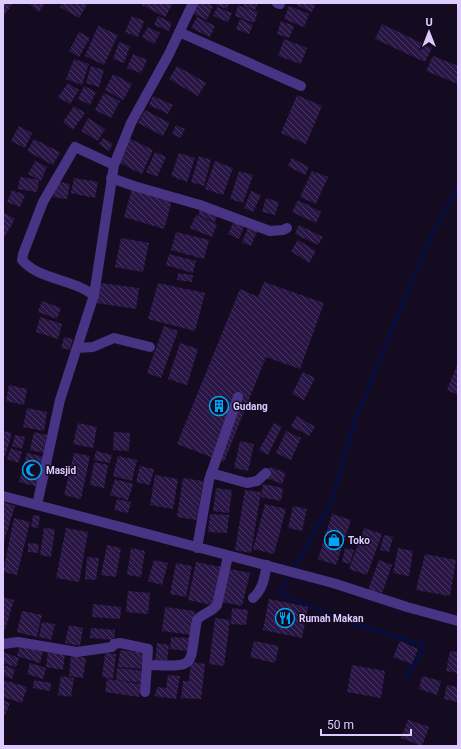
<svg xmlns="http://www.w3.org/2000/svg" width="461" height="749" font-family="Roboto,sans-serif">
<style>
.lines{fill:none;stroke-linecap:round;stroke-linejoin:round}
.stream{stroke:#060d40;stroke-width:3.5}
.building{fill:url(#building-back-hatch)}
.minor{stroke:#493384;stroke-width:10}
.labels{text-anchor:middle;dominant-baseline:central;stroke-width:3;stroke-linejoin:round;paint-order:stroke}
.poi-label{font-size:10px;font-weight:bold;fill:#deccff;stroke:#140b21;text-anchor:start}
</style>
<defs>
<pattern id="building-back-hatch" width="6" height="6" patternUnits="userSpaceOnUse"><rect width="6" height="6" fill="#2a1644"/><path d="M-1 5l2 2M0 0l6 6M5-1l2 2" fill="none" stroke="#483760"/></pattern>
</defs>
<rect width="100%" height="100%" fill="#140b21"/>
<g class="lines">
<path class="stream" d="M405 679 423 649V645L354 624 280 594 331 503 355 420 427 245 458 186"/>
</g>
<path class="building" d="M3 3 12 4 3 17Z
M28 3H45L39 12Z
M62 3H88L79 18 60 7Z
M143 3H173L165 17 142 5Z
M196 3H207L213 6 207 20 192 13Z
M212 3H229L227 9Z
M244 3H258L255 10 243 6Z
M292 3H316L312 12Z
M238 5 258 12 254 23 235 16Z
M289 6 309 14 304 27 284 19Z
M217 7 232 13 228 22 213 16Z
M132 16 144 21 138 37 125 32Z
M158 16 172 23 169 31 154 25Z
M197 17 215 26 210 37 191 28Z
M240 19 253 25 249 34 236 29Z
M281 21 294 26 289 38 277 34Z
M382 24 432 48 425 62 375 39Z
M98 26 118 35 104 65 85 56Z
M148 27 160 33 154 44 142 37Z
M79 32 90 38 79 57 69 51Z
M284 39 307 48 301 64 278 56Z
M119 42 130 46 124 63 113 59Z
M133 54 147 60 141 73 127 68Z
M433 56 458 66V84L426 71Z
M74 59 89 64 82 85 66 79Z
M91 66 104 70 99 87 86 83Z
M177 66 206 83 198 96 169 79Z
M113 74 132 84 123 100 105 90Z
M68 83 79 90 70 104 58 97Z
M84 86 96 92 90 105 78 99Z
M104 93 120 101 111 118 95 110Z
M297 95 322 106 306 144 281 133Z
M153 96 173 105 168 114 149 105Z
M74 106 85 113 73 130 63 122Z
M145 110 170 123 163 136 138 123Z
M88 118 105 129 98 141 81 131Z
M176 125 185 129 181 138 172 134Z
M19 126 32 133 25 148 11 141Z
M103 138 113 144 109 151 99 144Z
M129 138 153 150 142 174 118 162Z
M34 139 60 152 53 165 27 151Z
M155 152 166 157 157 177 146 172Z
M179 153 195 158 187 182 171 176Z
M199 156 211 160 204 186 191 182Z
M292 158 309 167 305 175 288 166Z
M35 161 47 167 41 181 28 174Z
M215 161 233 168 223 195 205 189Z
M239 171 253 175 243 203 230 199Z
M312 171 328 177 316 204 300 197Z
M20 177 39 180 37 192 18 189Z
M74 178 98 182 95 198 71 193Z
M56 181 70 184 67 199 53 197Z
M132 189 172 201 164 229 124 217Z
M12 190 25 195 20 207 7 202Z
M251 191 261 195 253 212 244 208Z
M266 198 279 202 275 215 262 212Z
M298 200 321 212 316 223 292 212Z
M201 207 218 213 215 222 198 215Z
M3 212 15 219 4 238H3Z
M196 215 217 224 212 237 190 228Z
M234 220 245 225 239 239 228 234Z
M249 225 258 229 251 246 242 242Z
M299 225 323 237 318 245 295 234Z
M176 232 209 240 204 259 171 250Z
M121 238 149 243 143 272 115 267Z
M298 240 316 251 309 263 291 251Z
M169 254 196 261 193 273 166 265Z
M178 273 193 275 192 282 177 280Z
M264 282 324 303 300 369 266 357 224 462 177 444 240 289 258 297Z
M100 283 139 288 136 309 97 303Z
M158 283 205 293 195 331 148 319Z
M42 301 61 308 57 319 38 312Z
M40 317 62 324 58 339 36 332Z
M164 326 178 331 161 378 147 373Z
M64 337 73 339 70 350 61 348Z
M180 343 198 349 187 385 168 379Z
M458 363V395L447 390Z
M303 372 315 378 304 400 292 394Z
M9 385 27 389 24 405 6 401Z
M27 408 47 412 44 431 23 427Z
M297 416 315 427 309 436 291 426Z
M78 423 97 427 93 448 73 444Z
M274 423 282 427 268 455 259 450Z
M3 431 12 433 5 456 3 455Z
M286 431 301 438 291 460 276 453Z
M34 432 47 435 43 453 30 450Z
M114 432 130 433 129 451 113 450Z
M15 435 25 437 22 449 12 446Z
M240 441 254 444 248 471 234 468Z
M11 448 22 452 18 463 7 459Z
M96 451 112 455 110 463 94 460Z
M27 453 45 457 38 487 19 482Z
M74 453 90 456 81 499 64 495Z
M118 456 137 460 132 481 113 476Z
M94 462 108 465 104 488 90 485Z
M140 466 154 469 150 485 136 482Z
M270 467 286 473 282 484 266 478Z
M155 475 178 479 173 509 150 505Z
M183 478 203 481 197 520 177 517Z
M115 479 133 484 128 500 110 495Z
M263 484 283 488 281 501 261 497Z
M216 488 232 490 229 513 213 511Z
M245 490 261 492 251 553 235 550Z
M117 499 131 502 128 513 114 510Z
M3 502 15 506 3 544Z
M265 504 286 509 274 554 253 549Z
M293 506 307 509 302 531 288 528Z
M210 514 229 515 227 533 208 532Z
M332 514 351 520 336 565 318 559Z
M33 515 40 516 38 528 31 527Z
M14 518 30 522 17 575 3 572Z
M44 528 55 529 51 557 40 555Z
M66 528 88 532 79 582 56 578Z
M364 528 382 534 367 575 349 569Z
M384 535 393 537 389 552 380 550Z
M28 543 39 544 38 553 28 552Z
M107 545 121 548 116 577 101 575Z
M131 548 145 551 141 577 127 575Z
M345 548 354 550 350 564 342 562Z
M398 548 413 551 409 576 393 573Z
M425 554 456 560 450 596 416 590Z
M87 557 99 558 96 580 85 579Z
M154 560 168 563 162 585 148 581Z
M379 560 392 565 382 593 368 590Z
M196 562 221 567 213 605 188 600Z
M176 563 192 566 186 597 170 594Z
M230 569 250 573 242 606 222 602Z
M128 591 150 593 148 614 126 612Z
M3 597 14 600 5 630 3 629Z
M269 599 308 607 302 638 263 630Z
M93 604 121 607 120 619 92 617Z
M165 607 195 611 192 635 162 631Z
M232 608 248 610 246 625 231 624Z
M22 611 42 615 37 637 17 632Z
M215 618 230 620 224 666 209 664Z
M42 622 55 624 51 640 39 637Z
M69 625 83 628 80 646 65 643Z
M91 628 115 630 114 640 90 638Z
M171 637 189 638 188 651 170 649Z
M254 641 279 646 275 663 250 657Z
M400 641 418 649 412 664 393 657Z
M157 643 169 645 167 662 155 661Z
M20 645 43 652 40 663 17 656Z
M48 650 65 653 63 670 46 667Z
M120 650 146 653 145 669 118 667Z
M450 651 458 652V673L446 671Z
M3 652 19 658 16 667 3 663Z
M105 653 116 654 113 679 102 677Z
M71 656 86 658 83 678 69 676Z
M191 662 205 664 201 699 181 698 183 681H189Z
M30 663 46 668 43 679 27 674Z
M3 665 15 669 12 679 3 675Z
M352 665 385 671 381 698 347 692Z
M117 668 146 671 145 683 116 680Z
M168 675 180 676 176 699 155 696 157 687 166 688Z
M61 676 74 678 71 697 58 695Z
M422 676 441 681 437 695 419 689Z
M107 679 141 684 139 697 105 692Z
M3 680 27 687 22 703 3 697Z
M34 680 51 683 50 691 33 688Z
M447 685 458 687V702L444 699Z
M3 700 10 703 5 715H3Z
M408 720 429 727 422 746 401 738Z"/>
<g class="lines">
<path class="minor" d="M277 3 280 4
M179 32 301 86
M111 178 134 186 200 205 270 231 283 230 287 228
M94 295C88 292 83 288 77 286 58 278 36 276 22 260L23 254 43 202 75 147 114 165
M77 348 93 347 114 338 150 347
M211 473 247 483 257 481 266 473
M3 496 333 583 407 607 458 621
M37 505 60 400 94 295 114 165 131 123 169 54 193 3
M197 548 209 480 238 397
M253 598C263 589 264 579 267 565
M3 644 18 642 77 652 112 647 114 644 120 643 148 649 147 665C200 667 188 667 197 620 203 613 212 612 217 605L228 556
M145 692 147 665"/>
</g>
<defs>
<symbol id="building-ring" viewBox="-11 -11 22 22"><circle r="9.5" fill="#140b21" stroke="#00a5f7" stroke-width="1.5"/><path d="M-4-6H4V6H1V3H-1V6H-4ZM-2.5-4.3h1.7v1.8h-1.7ZM.8-4.3h1.7v1.8H.8ZM-2.5-1h1.7V.8h-1.7ZM.8-1h1.7V.8H.8Z" fill="#00a5f7"/></symbol>
<symbol id="mosque-ring" viewBox="-11 -11 22 22"><circle r="9.5" fill="#140b21" stroke="#00a5f7" stroke-width="1.5"/><path d="M3.5-4.9A6 6 0 1 0 3.5 4.9A5 5 0 1 1 3.5-4.9Z" fill="#00a5f7"/></symbol>
<symbol id="shop-ring" viewBox="-11 -11 22 22"><circle r="9.5" fill="#140b21" stroke="#00a5f7" stroke-width="1.5"/><path d="M-5-2.5h2.3a2.7 3.5 0 0 1 5.4 0H5L5.5 6h-11ZM-1.5-2.5h3a1.5 2.3 0 0 0-3 0Z" fill="#00a5f7"/></symbol>
<symbol id="restaurant-ring" viewBox="-11 -11 22 22"><circle r="9.5" fill="#140b21" stroke="#00a5f7" stroke-width="1.5"/><path d="M-5-6h1v4h1v-4h1v4h1v-4h1v5L-1.5 .5V6h-2V.5L-5-1ZM5-6V6H3V1.5H1.5Q1.5-4 5-6Z" fill="#00a5f7"/></symbol>
</defs>
<g fill-rule="evenodd">
<use href="#building-ring" x="208" y="395" width="22" height="22"/>
<use href="#mosque-ring" x="21" y="459" width="22" height="22"/>
<use href="#shop-ring" x="323" y="529" width="22" height="22"/>
<use href="#restaurant-ring" x="274" y="607" width="22" height="22"/>
</g>
<g class="labels">
<g class="poi-label">
<text x="233" y="406">Gudang</text>
<text x="46" y="470">Masjid</text>
<text x="348" y="540">Toko</text>
<text x="299" y="618">Rumah Makan</text>
</g>
</g>
<rect width="461" height="749" fill="none" stroke="#deccff" stroke-width="8"/>
<g transform="translate(429 32)" stroke="#140b21" stroke-width="3" paint-order="stroke">
<path d="M0-3L7 15L0 10L-7 15Z" fill="#deccff"/>
<text y="-6" font-size="11" font-weight="bold" text-anchor="middle" fill="#deccff">U</text>
</g>
<path d="M321 729v6h90v-6" fill="none" stroke="#deccff" stroke-width="2"/>
<text x="327" y="729" font-size="12" fill="#deccff" stroke="#140b21" stroke-width="3" paint-order="stroke">50 m</text>
</svg>
